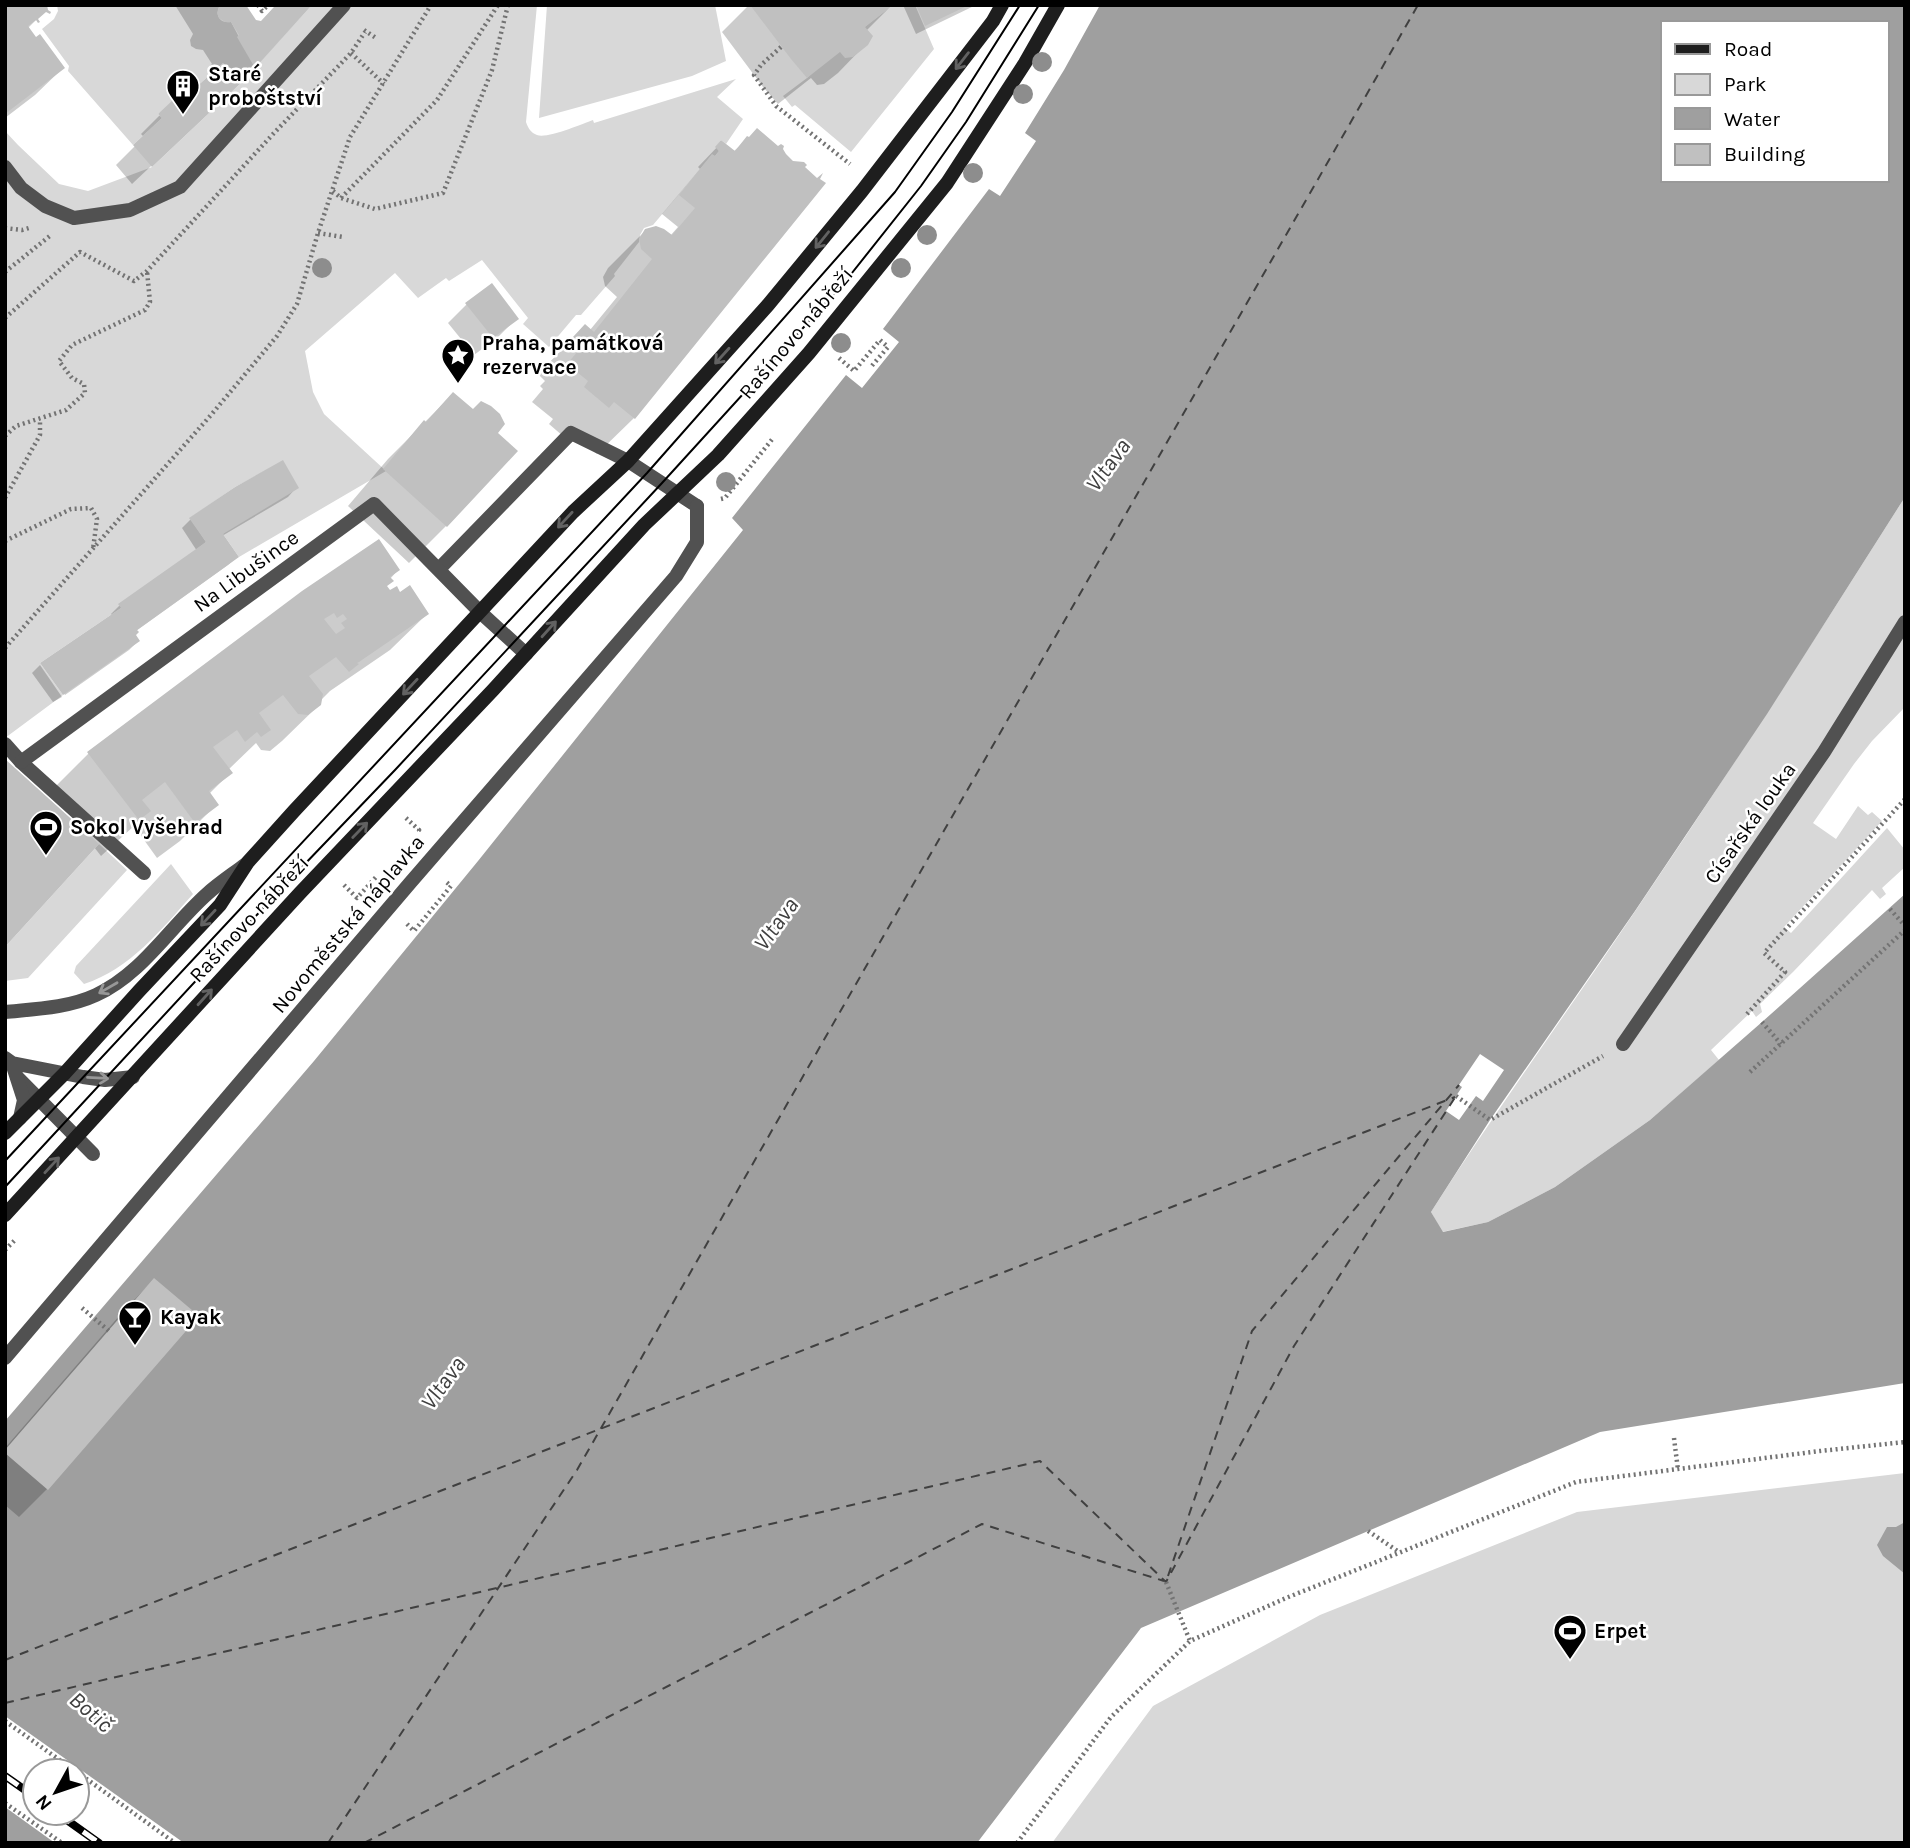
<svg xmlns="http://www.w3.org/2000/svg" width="1910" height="1848" font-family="Karla,sans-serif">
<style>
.green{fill:#d8d8d8}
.water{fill:#9f9f9f;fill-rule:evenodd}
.pier{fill:#fff;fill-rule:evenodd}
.shadow{fill:#0003}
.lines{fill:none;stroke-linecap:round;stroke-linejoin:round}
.ferry{stroke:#404040;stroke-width:2;stroke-dasharray:9 7;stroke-linecap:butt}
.building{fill:#c0c0c0;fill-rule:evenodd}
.path{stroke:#737373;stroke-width:4.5;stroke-dasharray:2 3.5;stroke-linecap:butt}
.service{stroke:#515151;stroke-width:14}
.pedestrian{stroke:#515151;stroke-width:14}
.minor{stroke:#515151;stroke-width:14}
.tertiary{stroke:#515151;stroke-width:14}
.secondary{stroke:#1e1e1e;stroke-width:14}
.tram{stroke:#000;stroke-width:2}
.rail-casing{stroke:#000;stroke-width:8}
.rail{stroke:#fff;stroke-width:5;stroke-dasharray:16;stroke-linecap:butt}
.tree{fill:#8d8d8d}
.oneway{stroke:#626262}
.oneway2{stroke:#979797}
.labels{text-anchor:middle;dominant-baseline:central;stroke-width:5;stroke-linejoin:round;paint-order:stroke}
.poi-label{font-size:21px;font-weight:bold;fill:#000;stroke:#fff;text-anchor:start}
.street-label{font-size:21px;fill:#000;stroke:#fff}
.water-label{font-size:23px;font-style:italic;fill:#404040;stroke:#fff}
</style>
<rect width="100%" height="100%" fill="#fff"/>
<path class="green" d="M57 5H220C214 15 220 24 231 22L255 67 312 5H537L526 122C528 128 531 133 537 135 547 139 582 124 593 120L594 123 736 79 717 97 743 119 726 144 721 140 716 147 719 151 715 156 712 155 653 225 644 228 640 235 639 242 614 274 615 276 581 315H576L549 347 523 324 528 318 482 260 449 281 446 278 418 298 395 273 305 351 313 392 324 414 386 471 239 557 223 534 283 461 235 487 190 518 206 542 121 608 40 663 63 695 5 738V131L18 145 59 184 88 191 152 167 241 83 223 63 194 89 158 114 162 118 133 145 68 71 69 66 42 29 54 19 58 11Z
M547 5H715L726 61 692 76 539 118Z
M893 5H915L934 49 851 152 795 105 792 107 783 96 807 78 840 46Z
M1905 497V707L1872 741 1854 764 1813 823 1836 839 1858 806 1868 815 1872 812 1882 821 1784 927 1791 933 1887 828 1905 850V867L1882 888 1886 894 1880 899 1872 890 1793 972 1760 1004 1762 1012 1756 1017 1752 1011 1711 1050 1719 1060 1650 1120 1555 1187 1488 1222 1442 1232 1431 1212C1497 1109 1568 1011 1636 910 1728 774 1817 636 1905 497Z
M99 844 127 870 28 978 5 981V947Z
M171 864 193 894C161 930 130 969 84 984L74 973 76 966Z
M1905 1473V1843H1052L1153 1706 1320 1615 1577 1512Z"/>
<path class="water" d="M1100 5H1905V497L1767 714 1635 911 1490 1120 1431 1212 1443 1232 1488 1222 1555 1187 1650 1120 1762 1022 1905 894V1383L1600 1432 1141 1628 977 1843H5V1421L314 1061 478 861 743 530 732 518 846 375 862 388 899 342 883 329 989 189 1000 196 1036 141 1025 133 1064 70ZM1663 23H1887V180H1663ZM35 1771H77V1813H35Z
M1905 1522V1574L1883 1556 1877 1545 1887 1527H1896Z"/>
<path class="pier" d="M1480 1054 1504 1070 1483 1101 1476 1096 1459 1120 1446 1111 1462 1087 1459 1085Z
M5 1716 184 1843H55L5 1807ZM35 1771H77V1813H35Z"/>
<path class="shadow" d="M5 5 46 10 27 29 63 68 35 95 5 118Z
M175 5H244L255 21 260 23 276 5H310L220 101 132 184 116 165 144 137 141 134 159 116 189 88 194 92 214 73 210 66 212 64 203 50 196 49 191 46 190 40 193 34Z
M749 5H892L866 31V44L838 73 824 84 817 85 811 78 778 104 763 87 722 32Z
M903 5H976L916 34Z
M747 139 634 418 597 454 577 438 571 443 549 424 553 419 532 402 543 389 540 386 545 381 538 374 585 326 590 330 617 297 605 286 603 277 608 268 646 230 670 236 678 227 662 214 700 169 698 167 721 143 733 152Z
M467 304 517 318 498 337 474 355 448 323Z
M453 394 515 451 446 526 409 563 348 506 388 459Z
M296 488 288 497 222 536 237 557 228 565 136 631 134 635 138 641 129 650 65 695 42 663 112 616 111 614 119 606 197 551 182 528 190 520Z
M398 570 390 579 386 587 390 593 400 594 427 614 390 650 330 691 320 701V704L282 741 270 751 261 750 256 743 228 770 230 773 209 794 217 804 180 841 157 858 134 826 101 856 76 824 77 823 52 790 89 753Z
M40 665 62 697 53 702 32 673Z
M154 1280 196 1316 47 1489 19 1517 5 1505V1448L126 1308Z"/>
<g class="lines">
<path class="ferry" d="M1168 1576 1252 1331 1459 1085
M5 1660 1455 1097
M5 1703 1040 1461 1166 1582 1294 1346 1456 1096
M328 1843 577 1470 1418 5
M364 1843 982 1524 1164 1581"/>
</g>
<path class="building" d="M5 5H47L48 10 51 12 50 14 46 12 38 19 40 22 38 23 36 20 28 26 36 37 40 34 65 68 5 114Z
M220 5H246L256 20 261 21 276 5H312L255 68 237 37 239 35 231 22H225L219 18 217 13Z
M750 5H893L865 27 873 36 868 45 853 57 845 58 840 52 807 78 791 59Z
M916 5H969L925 26Z
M223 63 241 83 152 167 133 145 162 118 158 114 189 85 194 89Z
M757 128 778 146 781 144 784 146 783 149 786 154 793 161 804 162 807 165 805 167 817 178 823 173 820 179 826 183 635 419 614 402 609 408 584 387 588 381 567 364 578 351 575 349 580 343 573 337 585 324 594 332 652 259 641 249 639 239 645 229 656 226 664 229 672 235 695 208 679 195 712 154 715 156 719 151 715 147 721 140 735 151 747 136 749 137Z
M492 283 519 319 493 338 465 303Z
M453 392 473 409 481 401 491 406 500 414 505 424 498 433 518 451 447 527 383 469 424 420 426 422Z
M283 460 299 488 223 534 239 557 137 630 139 632 136 635 140 641 63 695 40 663 121 608 118 604 206 542 189 518 235 487Z
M379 539 400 570 390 577 394 581 387 586 390 590 397 586 400 592 410 585 429 614 359 662 357 663 359 664 349 672 336 657 309 676 323 694 321 705 308 715 298 714 283 695 259 713 271 730 261 737 257 732 245 742 237 730 213 747 233 773 209 791 219 805 195 823 165 782 142 800 151 811 139 820 87 752 302 591ZM334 613 337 618 343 614 347 619 341 623 345 628 336 634 324 619Z
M5 759 99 844 5 947Z
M154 1278 199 1316 48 1490 5 1453V1450Z"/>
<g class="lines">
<path class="path" d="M258 5 262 11 268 5
M364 30 376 38
M781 47 761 65 754 75 776 106 850 164
M351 53 384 84
M333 191 341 198 375 209 443 193 492 70 508 5
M341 198 437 100 498 5
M5 228 22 230 29 228
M318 233 343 237
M5 272 51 235
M5 318 80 252 134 281 147 271 274 133 351 53 365 32
M839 358 854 371 880 340 888 347 870 368
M5 436 16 426 66 410 85 393 84 384 72 378 59 361 72 345 145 310 150 302 147 271
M5 498 40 435V419
M721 499 725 498 774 437
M5 541 71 509 91 508 97 519 93 549
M5 648 211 415 277 336 297 304 318 233 350 137 431 5
M406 818 419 830 418 831
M344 885 357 898 377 876
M1890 909 1905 926
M407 924 414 931 451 886 445 881
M1747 1014 1785 972 1764 953 1905 799
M1762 1022 1781 1044
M1750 1072 1905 930
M1456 1096 1490 1120 1603 1056
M5 1250 15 1240
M82 1308 109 1331
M1674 1438 1678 1470
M1368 1531 1399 1552
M1166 1582 1190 1641
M5 1721 75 1771
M77 1772 175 1843
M5 1803 62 1843
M1017 1843 1111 1717 1190 1641 1286 1598 1576 1482 1820 1451 1905 1442"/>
<path class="service" d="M439 569 571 433 628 461 697 506
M5 744 21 762 144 873
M1623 1044 1824 752 1905 622
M18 1078 93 1154"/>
<path class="pedestrian" d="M5 167 21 188 45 206 74 218 130 210 180 187 344 5
M5 1358 410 883 676 576 697 542V506"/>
<path class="minor" d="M21 762 374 504 480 612 526 654"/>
<path class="tertiary" d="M5 1012C35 1009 68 1008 96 995 142 974 170 927 207 894 219 883 233 874 246 864
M5 1058 12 1063 83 1077 105 1080 133 1077
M12 1063 24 1100 20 1118"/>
<path class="secondary" d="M5 1133 64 1074 139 991 220 905 248 862 294 811 573 512 628 461 768 305 862 191 993 21 1002 5
M5 1215 300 893 493 690 644 525 718 455 809 353 947 183 1025 63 1058 5"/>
<path class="tram" d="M5 1161 647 473 895 192 952 112 1020 5
M5 1187 278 892 395 770 662 483 844 283 921 186 966 122 1039 5"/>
<defs>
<path id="rail" d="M5 1776 35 1797
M57 1813 99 1843"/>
</defs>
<use href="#rail" class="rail-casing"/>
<use href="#rail" class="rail"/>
</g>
<g class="tree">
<circle cx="1042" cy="62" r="10"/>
<circle cx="1023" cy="94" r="10"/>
<circle cx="973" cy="173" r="10"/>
<circle cx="927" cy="235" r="10"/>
<circle cx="322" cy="268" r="10"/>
<circle cx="901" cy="268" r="10"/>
<circle cx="841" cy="343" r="10"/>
<circle cx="726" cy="482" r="10"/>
</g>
<defs><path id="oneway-shaft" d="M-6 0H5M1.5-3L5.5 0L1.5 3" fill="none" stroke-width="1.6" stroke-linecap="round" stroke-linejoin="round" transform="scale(1.75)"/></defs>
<g class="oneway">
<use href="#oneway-shaft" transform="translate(962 61) rotate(128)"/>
<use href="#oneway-shaft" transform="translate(822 240) rotate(129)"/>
<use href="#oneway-shaft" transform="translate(722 356) rotate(132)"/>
<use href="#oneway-shaft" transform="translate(565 520) rotate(133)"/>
<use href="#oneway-shaft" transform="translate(549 629) rotate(-48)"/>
<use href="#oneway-shaft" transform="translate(410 687) rotate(133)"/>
<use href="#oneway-shaft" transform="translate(360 830) rotate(-46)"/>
<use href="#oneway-shaft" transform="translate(208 918) rotate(133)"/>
<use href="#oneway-shaft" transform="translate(205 997) rotate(-48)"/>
<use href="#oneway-shaft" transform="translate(52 1165) rotate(-47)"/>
</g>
<g class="oneway2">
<use href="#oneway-shaft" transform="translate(108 988) rotate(150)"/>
<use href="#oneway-shaft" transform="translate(98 1078) rotate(3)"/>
</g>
<defs>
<symbol id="building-pin" viewBox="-11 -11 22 30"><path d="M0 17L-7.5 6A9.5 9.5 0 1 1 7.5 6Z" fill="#000" stroke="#fff"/><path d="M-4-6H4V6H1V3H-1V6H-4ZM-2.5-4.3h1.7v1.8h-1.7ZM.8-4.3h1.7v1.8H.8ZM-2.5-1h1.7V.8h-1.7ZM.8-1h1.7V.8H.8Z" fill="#fff"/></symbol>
<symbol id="sight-pin" viewBox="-11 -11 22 30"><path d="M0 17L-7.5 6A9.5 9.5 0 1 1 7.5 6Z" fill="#000" stroke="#fff"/><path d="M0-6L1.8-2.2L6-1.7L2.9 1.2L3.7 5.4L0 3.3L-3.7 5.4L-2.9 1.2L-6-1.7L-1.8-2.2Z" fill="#fff"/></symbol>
<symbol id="stadium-pin" viewBox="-11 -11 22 30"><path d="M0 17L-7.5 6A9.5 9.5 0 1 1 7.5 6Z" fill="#000" stroke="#fff"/><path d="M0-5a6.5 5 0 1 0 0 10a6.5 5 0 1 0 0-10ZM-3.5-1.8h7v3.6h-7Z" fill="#fff"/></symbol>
<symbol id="bar-pin" viewBox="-11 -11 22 30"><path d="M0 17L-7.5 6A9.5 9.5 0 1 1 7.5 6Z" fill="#000" stroke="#fff"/><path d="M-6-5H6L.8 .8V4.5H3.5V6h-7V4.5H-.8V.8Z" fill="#fff"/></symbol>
</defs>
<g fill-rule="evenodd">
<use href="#building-pin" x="164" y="67" width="38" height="52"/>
<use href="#sight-pin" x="439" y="336" width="38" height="52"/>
<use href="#stadium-pin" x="27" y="808" width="38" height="52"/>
<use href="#bar-pin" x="116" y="1298" width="38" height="52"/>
<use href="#stadium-pin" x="1551" y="1612" width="38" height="52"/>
</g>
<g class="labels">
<g class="poi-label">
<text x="208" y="74">Staré<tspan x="208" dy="24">proboštství</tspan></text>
<text x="482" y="343">Praha, památková<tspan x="482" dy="24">rezervace</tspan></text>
<text x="70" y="827">Sokol Vyšehrad</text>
<text x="160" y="1317">Kayak</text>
<text x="1594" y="1631">Erpet</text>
</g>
<g class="street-label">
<text transform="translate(796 333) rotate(-50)">Rašínovo nábřeží</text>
<text transform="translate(246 571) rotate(-36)">Na Libušince</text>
<text transform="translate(1750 823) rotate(-55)">Císařská louka</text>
<text transform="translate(249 919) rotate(-47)">Rašínovo nábřeží</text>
<text transform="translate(348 924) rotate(-50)">Novoměstská náplavka</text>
</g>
<g class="water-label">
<text transform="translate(1108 465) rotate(-54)">Vltava</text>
<text transform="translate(776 924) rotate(-54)">Vltava</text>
<text transform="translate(443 1383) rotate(-54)">Vltava</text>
<text transform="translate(91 1712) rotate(41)">Botič</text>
</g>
</g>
<rect width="1910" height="1848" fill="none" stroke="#000000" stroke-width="14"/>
<rect x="1661" y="21" width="228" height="161" fill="#ffffff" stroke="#999999" stroke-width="2"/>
<rect x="1675" y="44" width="35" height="10" fill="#1e1e1e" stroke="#999999" stroke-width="2"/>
<text x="1724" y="56" font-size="21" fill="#000000">Road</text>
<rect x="1675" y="74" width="35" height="21" fill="#d8d8d8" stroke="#999999" stroke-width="2"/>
<text x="1724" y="91" font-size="21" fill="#000000">Park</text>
<rect x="1675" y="108" width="35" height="21" fill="#9f9f9f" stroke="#999999" stroke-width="2"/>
<text x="1724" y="126" font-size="21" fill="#000000">Water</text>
<rect x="1675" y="144" width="35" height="21" fill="#c0c0c0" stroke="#999999" stroke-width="2"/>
<text x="1724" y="161" font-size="21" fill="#000000">Building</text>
<g transform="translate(56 1792) rotate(230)"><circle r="33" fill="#ffffff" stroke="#999999" stroke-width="2"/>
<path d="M0-5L12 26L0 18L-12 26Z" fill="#000000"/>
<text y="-10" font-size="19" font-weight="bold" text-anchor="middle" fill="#000000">N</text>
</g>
</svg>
